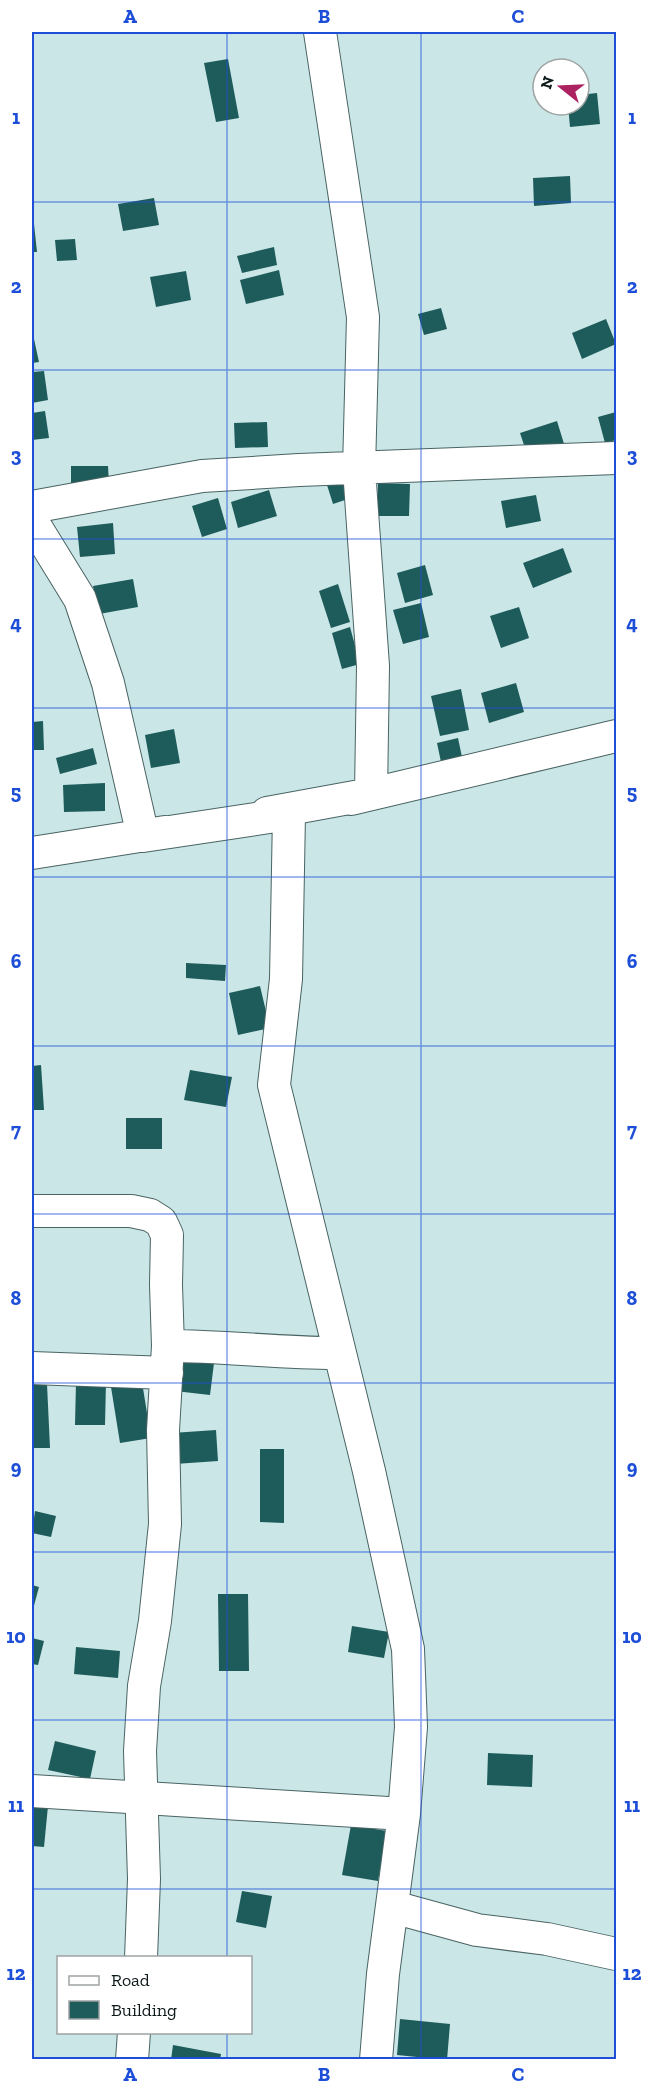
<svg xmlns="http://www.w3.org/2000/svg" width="648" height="2091" font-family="'Zilla Slab',serif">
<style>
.building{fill:#1e5b5b}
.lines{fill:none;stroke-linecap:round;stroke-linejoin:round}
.minor-casing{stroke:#4a6363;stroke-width:34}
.minor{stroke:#fff;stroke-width:32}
.grid{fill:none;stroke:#1d4ed8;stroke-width:1.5;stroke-opacity:0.55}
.neatline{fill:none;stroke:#1d4ed8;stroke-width:2}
.grid-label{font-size:20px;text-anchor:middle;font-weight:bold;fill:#1d4ed8}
</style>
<rect width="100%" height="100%" fill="#cae6e6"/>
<path class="building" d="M228 59 239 118 216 122 204 63Z
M597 93 600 124 570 127 568 105H579V95Z
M570 176 571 203 534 206 533 178Z
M154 198 159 225 123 231 118 204Z
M34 224 37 252H32V225Z
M75 239 77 260 57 261 55 240Z
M274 247 277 265 242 273 237 256Z
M279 270 284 295 246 304 240 280Z
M186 271 191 300 156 307 150 277Z
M441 308 447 329 424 335 418 314Z
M606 319 616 344 582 359 572 333Z
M32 339H34L39 362 32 363Z
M44 371 48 400 32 403V372Z
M45 411 49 438 32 440V413Z
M616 412V440L605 443 598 417Z
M557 421 565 447 529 460 520 433Z
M267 422 268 447 235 448 234 423Z
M71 466H108L109 484H71Z
M342 480 348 499 333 504 327 485Z
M378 483 410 484 409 516H377Z
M269 490 277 516 238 528 231 502Z
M536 495 541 521 506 528 501 501Z
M218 498 227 529 202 537 192 506Z
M113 523 115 554 80 557 77 527Z
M563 548 572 572 533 588 523 563Z
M425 565 433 595 405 603 397 573Z
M133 579 138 607 99 614 93 586Z
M338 584 350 622 331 628 319 591Z
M421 603 429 637 403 644 393 610Z
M519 607 529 638 501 648 490 616Z
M350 627 360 664 342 669 332 633Z
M516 683 524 712 489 723 481 693Z
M461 689 469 730 440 736 431 696Z
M43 721 44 750H32V722Z
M174 729 180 763 151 768 145 735Z
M458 738 462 757 441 762 437 743Z
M93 748 97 764 60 774 56 758Z
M105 783V811L64 812 63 785Z
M186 963 226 965 225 981 186 978Z
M260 986 270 1028 238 1035 229 993Z
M41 1065 44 1110H32V1066Z
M190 1070 232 1077 226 1107 184 1100Z
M126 1118H162V1149H126Z
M179 1359 214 1363 210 1395 175 1391Z
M76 1382H106L105 1425H75Z
M142 1382 151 1438 120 1443 111 1387Z
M32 1384H47L50 1448H34Z
M216 1430 218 1461 175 1464 172 1433Z
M260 1449H284V1523L260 1522Z
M35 1511 56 1516 51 1537 32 1533Z
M32 1585 39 1587 32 1613Z
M218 1594H248L249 1671H219Z
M352 1626 389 1632 384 1658 348 1652Z
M32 1638 44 1641 38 1665 32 1664Z
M76 1647 120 1651 118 1678 74 1674Z
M55 1741 96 1751 90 1779 48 1770Z
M488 1753 533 1755 532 1787 487 1785Z
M32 1804 48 1806 44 1847 32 1846Z
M351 1825 387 1831 378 1881 342 1875Z
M242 1891 272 1896 266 1928 236 1922Z
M400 2019 450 2024 447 2060 397 2055Z
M173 2045 221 2054 220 2060H171Z"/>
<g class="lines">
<defs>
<path id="minor" d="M32 507 202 476 299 470 616 458
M32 521 80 599 108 683 143 836 289 814 286 979 274 1085 369 1471 408 1649 411 1727 404 1814 383 1974 376 2060
M351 799 616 736
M267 813 371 794 373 666 359 469 363 317 320 32
M32 853 165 832
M32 1211H131L150 1215 161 1222 167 1235 166 1285 168 1346C224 1346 279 1353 335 1353L339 1355
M32 1368 167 1373
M32 1791 404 1814
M393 1907 477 1930 547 1939 616 1954
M141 1958 144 1879 140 1751 144 1686 155 1621 165 1524 163 1430 168 1346
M132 2060 134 2032"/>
</defs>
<use href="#minor" class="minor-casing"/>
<use href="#minor" class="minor"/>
</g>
<path class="grid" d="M227 32V1958M421 32V2060M32 202H616M32 370H616M32 539H616M32 708H616M32 877H616M32 1046H616M32 1214H616M32 1383H616M32 1552H616M32 1720H616M32 1889H616M227 2032V2060"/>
<rect width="648" height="2091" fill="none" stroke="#ffffff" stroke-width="66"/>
<rect x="57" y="1956" width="195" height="78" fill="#ffffff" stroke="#9fa3a3" stroke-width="1.5"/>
<rect x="69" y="1976" width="30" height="9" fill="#ffffff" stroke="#9fa3a3" stroke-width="1.5"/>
<text x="111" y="1986" font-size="18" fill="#0e1919">Road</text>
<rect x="69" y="2001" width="30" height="18" fill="#1e5b5b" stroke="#9fa3a3" stroke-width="1.5"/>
<text x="111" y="2016" font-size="18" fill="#0e1919">Building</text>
<g transform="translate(561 87) rotate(288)"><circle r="28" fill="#ffffff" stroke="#9fa3a3" stroke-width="1.5"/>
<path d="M0-4.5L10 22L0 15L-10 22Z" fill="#ac2160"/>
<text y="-9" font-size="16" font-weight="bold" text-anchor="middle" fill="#0e1919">N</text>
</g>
<rect x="33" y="33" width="582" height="2025" class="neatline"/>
<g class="grid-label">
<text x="130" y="23">A</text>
<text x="324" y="23">B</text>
<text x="518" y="23">C</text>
<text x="16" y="124">1</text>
<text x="632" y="124">1</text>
<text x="16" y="293">2</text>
<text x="632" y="293">2</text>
<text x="16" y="462">3</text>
<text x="632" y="462">3</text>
<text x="16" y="630">4</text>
<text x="632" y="630">4</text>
<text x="16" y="799">5</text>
<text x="632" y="799">5</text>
<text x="16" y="968">6</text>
<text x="632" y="968">6</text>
<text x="16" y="1137">7</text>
<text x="632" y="1137">7</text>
<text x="16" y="1305">8</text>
<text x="632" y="1305">8</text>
<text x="16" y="1474">9</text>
<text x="632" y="1474">9</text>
<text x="16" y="1643">10</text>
<text x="632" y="1643">10</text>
<text x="16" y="1812">11</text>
<text x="632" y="1812">11</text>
<text x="16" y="1980">12</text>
<text x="632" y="1980">12</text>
<text x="130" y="2081">A</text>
<text x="324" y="2081">B</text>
<text x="518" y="2081">C</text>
</g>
</svg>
